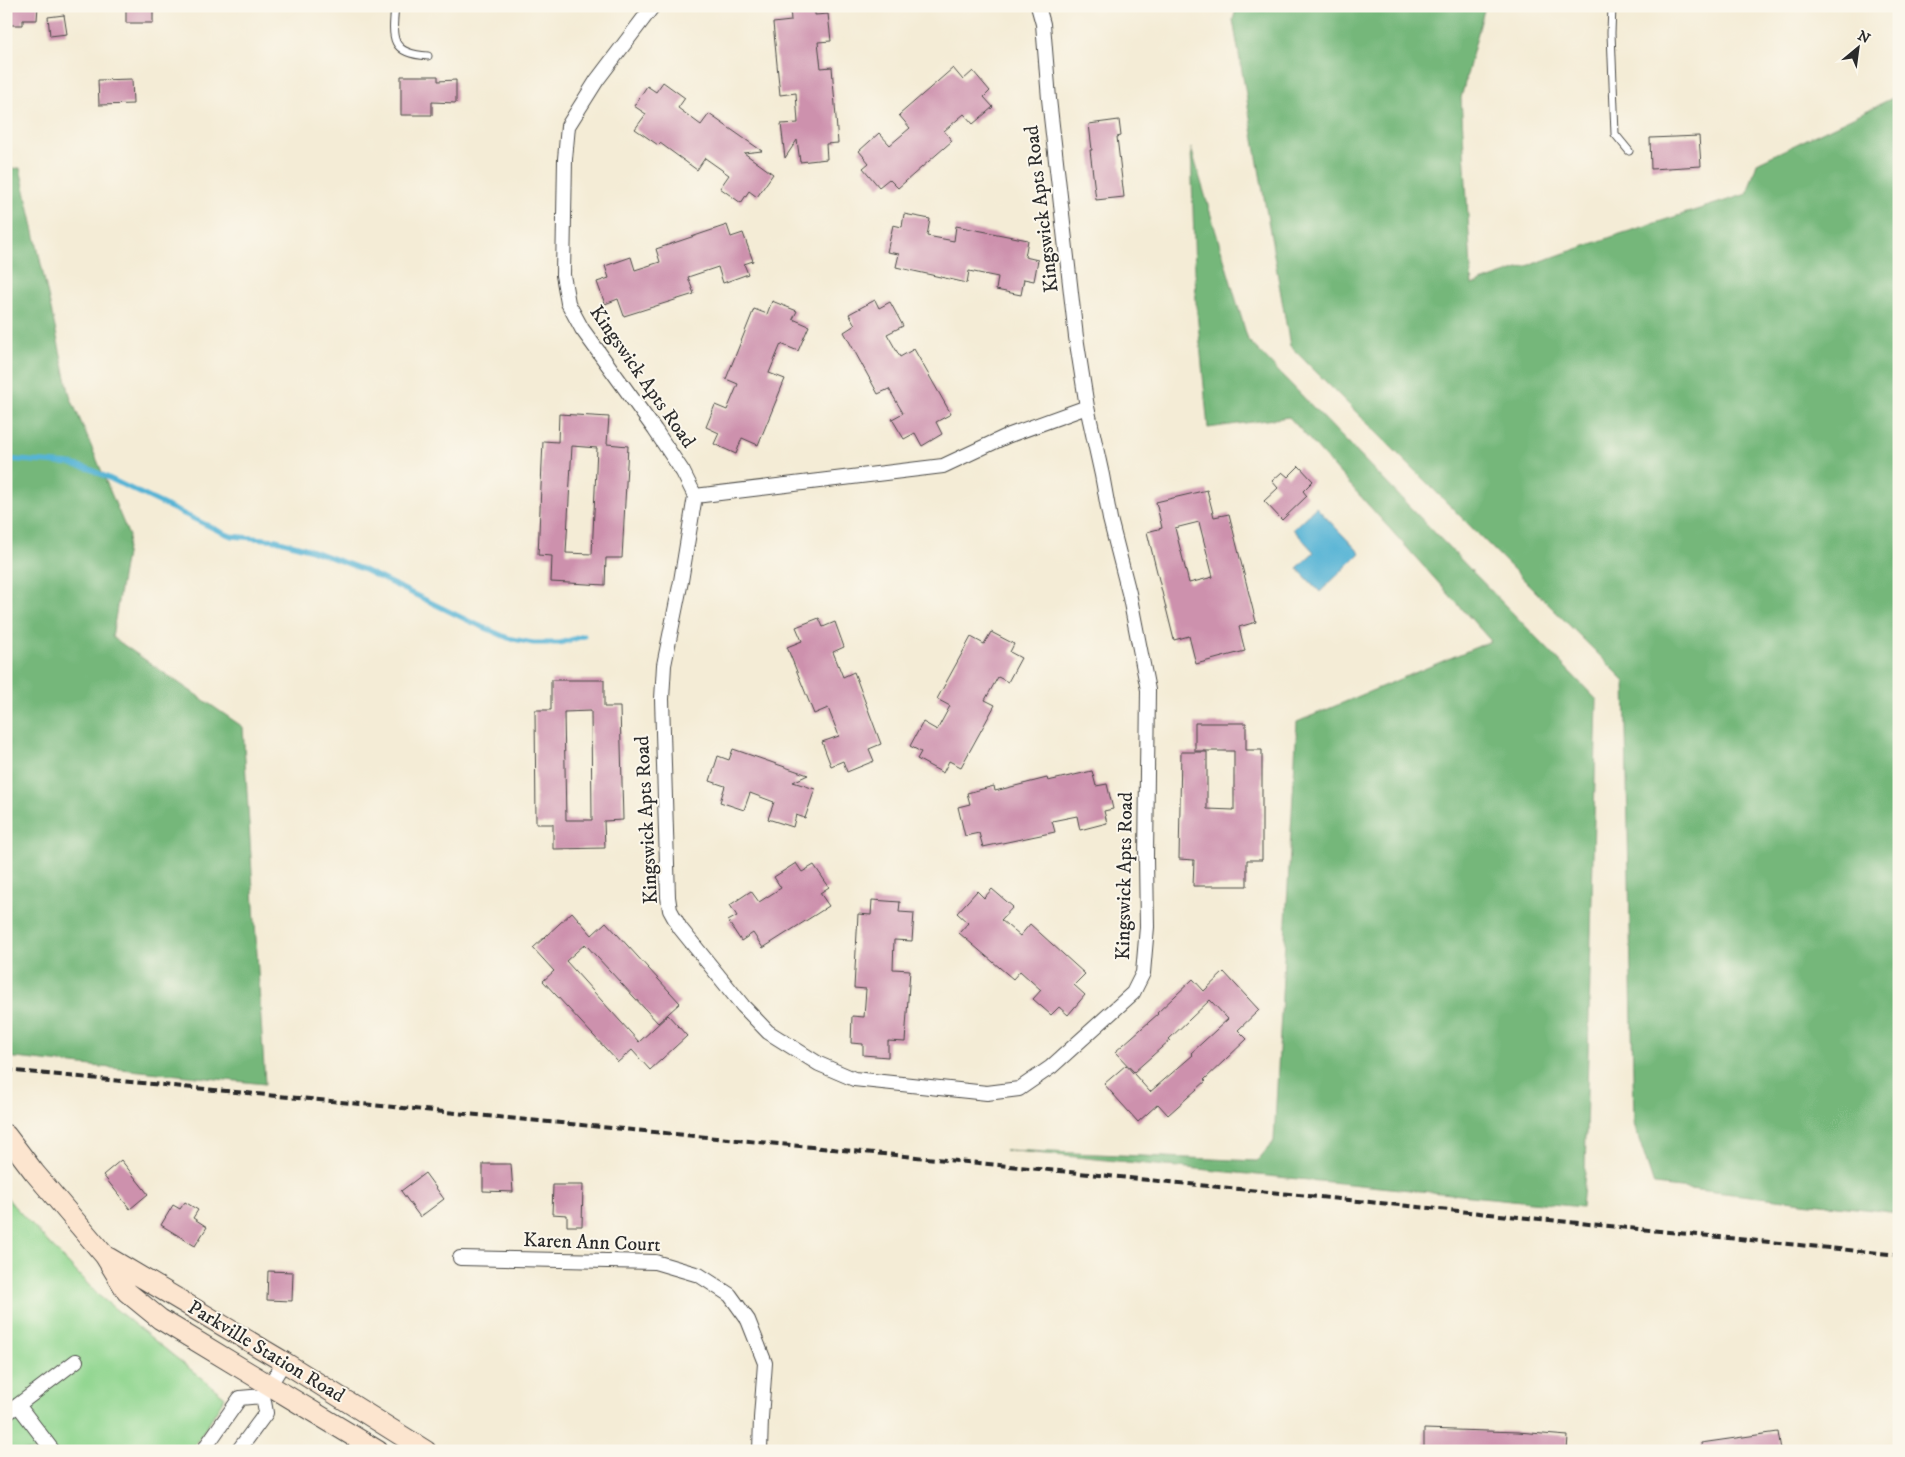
<svg xmlns="http://www.w3.org/2000/svg" width="1905" height="1457" font-family="'IM FELL DW Pica',serif">
<style>
.green{fill:#91d690;stroke:#5e805e}
.forest{fill:#74b77a;stroke:#507152}
.water{fill:#56b4d5;stroke:#407080}
.lines{fill:none;stroke-linecap:round;stroke-linejoin:round}
.stream{stroke:#56b4d5;stroke-width:5}
.building{fill:#cd91ad;fill-rule:evenodd}
.lane-casing{stroke:#494845;stroke-width:9}
.street-casing{stroke:#494845;stroke-width:16}
.secondary-casing{stroke:#494845;stroke-width:22}
.lane{stroke:#fff;stroke-width:7}
.street{stroke:#fff;stroke-width:14}
.secondary{stroke:#fce5cf;stroke-width:20}
.rail{stroke:#2b2b2b;stroke-width:4;stroke-dasharray:8 4;stroke-linecap:butt}
.labels{text-anchor:middle;dominant-baseline:central;stroke-width:4;stroke-linejoin:round;paint-order:stroke}
.street-label{font-size:20px;fill:#2b2b2b;stroke:#fbf7ec}
</style>
<rect width="100%" height="100%" fill="#fbf7ec"/>
<filter id="ink" filterUnits="userSpaceOnUse"><feTurbulence type="fractalNoise" baseFrequency=".02" numOctaves="2"/><feDisplacementMap in="SourceGraphic" scale="10" xChannelSelector="R" yChannelSelector="G"/><feConvolveMatrix kernelMatrix="1 2 1 2 8 2 1 2 1" color-interpolation-filters="sRGB"/></filter>
<filter id="wash" filterUnits="userSpaceOnUse"><feTurbulence type="fractalNoise" baseFrequency=".0096" numOctaves="4" result="noise"/><feDisplacementMap in="SourceGraphic" scale="20" xChannelSelector="R" yChannelSelector="G"/><feGaussianBlur stdDeviation="1.12" result="paint"/><feColorMatrix in="noise" values="0 0 0 0 0 0 0 0 0 0 0 0 0 0 0 0 0 1.4 0 .05"/><feComposite in="paint" operator="in"/></filter>
<g filter="url(#wash)">
<rect width="100%" height="100%" fill="#f4ecd6"/>
<path class="green" d="M6 1196 13 1205 98 1295 225 1397 191 1451H6Z"/>
<path class="forest" d="M1237 6H1485L1461 98 1472 285 1620 234 1747 194 1757 163 1899 95V1213L1654 1185 1634 1124 1625 681 1290 346 1233 20Z
M1191 148 1248 340 1597 700 1585 1172 1582 1207 1005 1150 1257 1161 1274 1141 1297 722 1491 641 1289 417 1208 428 1196 302Z
M20 168 70 396 129 536 112 637 243 727 265 1084 6 1057V169Z"/>
<path class="water" d="M1316 507 1360 553 1320 592 1297 568 1314 552 1293 529Z"/>
<g class="lines">
<path class="stream" d="M6 459 71 464 90 469 219 531 231 536 276 540 305 548 362 569 469 621 508 638 533 643H560L584 636"/>
</g>
<g id="blocks">
<path class="building" d="M7 6H38L37 20H23V25H7Z
M126 6H153V23H126Z
M790 6H815V15L828 14 831 41 818 42 821 68 832 67 838 143 826 144 827 159 800 162 797 140 785 158 781 124 798 123 796 93 780 95 773 23 791 21Z
M64 15 67 34 50 36 48 17Z
M953 68 963 80 973 71 990 91 984 97 993 107 973 124 964 114 944 131 952 141 898 188 889 179 879 187 863 168 869 163 859 151 879 133 890 145 910 128 899 115Z
M401 76H438V81L456 80V103L432 102V115H401Z
M132 79 133 104 99 105 98 80Z
M663 82 685 98 678 108 701 125 709 114 762 151 744 153 773 174 757 197 749 191 741 203 720 188 729 175 705 158 697 170 660 143 658 145 635 129 646 114 634 106 647 86 656 92Z
M1119 120 1121 136 1117 137 1124 197 1096 200 1090 150H1092L1089 124Z
M1699 136 1701 166 1651 169 1650 138Z
M904 214 930 219 927 236 954 241 956 226 1028 240 1025 257 1038 260 1034 281 1024 279 1021 295 996 290 998 277 969 271 967 283 896 267 899 254 887 252 893 225 902 227Z
M727 225 731 237 743 233 753 261 744 264 748 274 723 283 718 267 688 277 694 294 624 316 618 299 605 304 597 282 609 278 605 266 631 257 635 270 660 262 656 249Z
M875 300 879 308 890 302 903 326 887 334 900 357 914 349 951 414 936 422 942 434 922 446 915 433 904 439 892 419 903 413 889 389 878 394 844 332 855 325 849 314Z
M772 301 797 311 793 319 809 326 798 351 781 344 769 373 785 379 758 445 742 438 736 454 714 444 719 433 706 427 715 405 727 410 738 384 726 379 754 309 767 314Z
M559 414 609 417 607 444 628 446 622 558H606L605 585 551 582 552 556 538 555 543 441 558 442ZM572 446 597 448 592 554 566 553Z
M1299 466 1313 481 1303 491 1307 496 1282 520 1264 501 1278 488 1272 481 1282 472 1288 477Z
M1207 490 1214 517 1229 514 1256 622 1239 627 1245 651 1196 664 1189 636 1174 640 1147 532 1162 528 1156 502ZM1199 522 1213 577 1189 583 1175 528Z
M819 618 823 627 835 622 844 647 833 652 843 677 854 672 881 744 869 749 874 761 847 772 843 761 831 766 822 742 839 736 828 708 814 714 787 647 802 641 796 627Z
M991 632 1014 644 1010 652 1021 658 1008 682 998 677 985 700 995 705 961 767 949 761 943 773 917 759 921 752 910 746 923 722 937 730 950 706 937 699 971 637 984 644Z
M551 680H604V707H620L623 820 604 821 605 848 553 849V824H536L535 710H551ZM591 711 592 820H566L564 712Z
M1195 723H1246V750H1262V860H1247V886H1193L1194 860 1179 859 1181 752H1207V809L1234 810V751H1195Z
M733 749 808 775 793 782 815 789 805 818 796 815 793 827 768 819 774 802 750 793 744 810 720 802 725 786 710 781 718 756 729 760Z
M1092 771 1096 786 1107 784 1113 809 1104 811 1107 823 1080 830 1077 816 1052 821 1055 832 983 847 979 833 965 836 958 807 970 804 967 793 994 786 995 791 1047 778 1048 781Z
M796 863 802 872 814 865 829 887 820 893 829 906 763 948 753 933 741 941 728 921 737 916 730 905 751 891 759 902 781 888 774 877Z
M992 889 1013 907 1001 920 1020 936 1030 924 1085 974 1074 985 1085 995 1068 1015 1059 1007 1051 1015 1033 999 1041 990 1020 971 1013 979 959 933 968 923 957 913 977 891 984 898Z
M872 900 900 902 899 912 914 913 912 941 894 940 893 969 910 970 905 1042 888 1041V1057L863 1055V1044L851 1043 852 1016 864 1017 866 989 854 988 858 914 871 915Z
M572 912 592 935 606 922 680 1003 658 1023 585 944 566 961 639 1042 668 1015 687 1036 650 1070 632 1050 618 1062 543 981 554 971 533 948Z
M1224 972 1259 1010 1238 1030 1247 1039 1204 1080 1206 1081 1168 1115 1158 1104 1138 1122 1104 1084 1126 1065 1150 1092 1193 1055 1191 1053 1228 1019 1210 1000 1169 1039 1170 1040 1134 1072 1115 1052 1158 1014 1157 1013 1193 979 1204 991Z
M121 1160 148 1194 130 1209 103 1175Z
M483 1164H511L513 1192 483 1191Z
M425 1173 444 1199 420 1217 401 1191Z
M553 1185H583L582 1226H567V1215L552 1214Z
M185 1202 198 1210 193 1218 207 1227 195 1246 161 1225 173 1205 180 1209Z
M268 1271 293 1272 292 1301 267 1300Z
M1424 1429 1518 1432 1568 1436 1567 1451H1424Z
M1778 1432 1781 1451H1702L1701 1443Z"/>
</g>
</g>
<g filter="url(#ink)">
<use href="#blocks" fill-opacity="0" stroke="#494845" stroke-width="1"/>
<g class="lines">
<defs>
<path id="lane" d="M395 6C392 38 390 54 428 56
M1612 6 1611 33 1615 134 1629 151"/>
<path id="street" d="M653 6 597 80 568 126 565 159 563 275 568 303 582 329 655 430 683 472 695 496 681 581 664 665 662 699 668 897 670 910 680 928 743 1006 768 1032 819 1064 854 1079 987 1093 1019 1089 1051 1067 1133 993 1143 973 1147 927 1146 857 1148 690 1129 593 1110 519 1102 475 1087 407 1076 337 1049 99 1043 24 1038 6
M695 496 943 466 1007 436 1087 407
M460 1258 655 1262 699 1275 730 1295 748 1320 765 1363 761 1418 760 1451
M6 1414 18 1405
M53 1451 18 1405 76 1361
M208 1451 207 1445 240 1398 263 1396
M238 1451 266 1413 263 1396 284 1362"/>
<path id="secondary" d="M6 1135 34 1172 105 1256 127 1292 160 1319 378 1451
M109 1258 284 1362 426 1451"/>
</defs>
<use href="#lane" class="lane-casing"/>
<use href="#street" class="street-casing"/>
<use href="#secondary" class="secondary-casing"/>
<use href="#lane" class="lane"/>
<use href="#street" class="street"/>
<use href="#secondary" class="secondary"/>
<path class="rail" d="M6 1070 999 1165 1899 1255"/>
</g>
</g>
<g class="labels">
<g class="street-label">
<text transform="translate(1042 209) rotate(-97)">Kingswick Apts Road</text>
<text transform="translate(642 377) rotate(55)">Kingswick Apts Road</text>
<text transform="translate(647 820) rotate(-93)">Kingswick Apts Road</text>
<text transform="translate(1125 876) rotate(-89)">Kingswick Apts Road</text>
<text transform="translate(592 1243) rotate(2)">Karen Ann Court</text>
<text transform="translate(266 1352) rotate(31)">Parkville Station Road</text>
</g>
</g>
<rect width="1905" height="1457" fill="none" stroke="#fbf7ec" stroke-width="25"/>
<g transform="translate(1858 48) rotate(29)" stroke="#fbf7ec" stroke-width="4" paint-order="stroke">
<path d="M0-4L9 19L0 12L-9 19Z" fill="#2b2b2b"/>
<text y="-8" font-size="14" font-weight="bold" text-anchor="middle" fill="#2b2b2b">N</text>
</g>
</svg>
